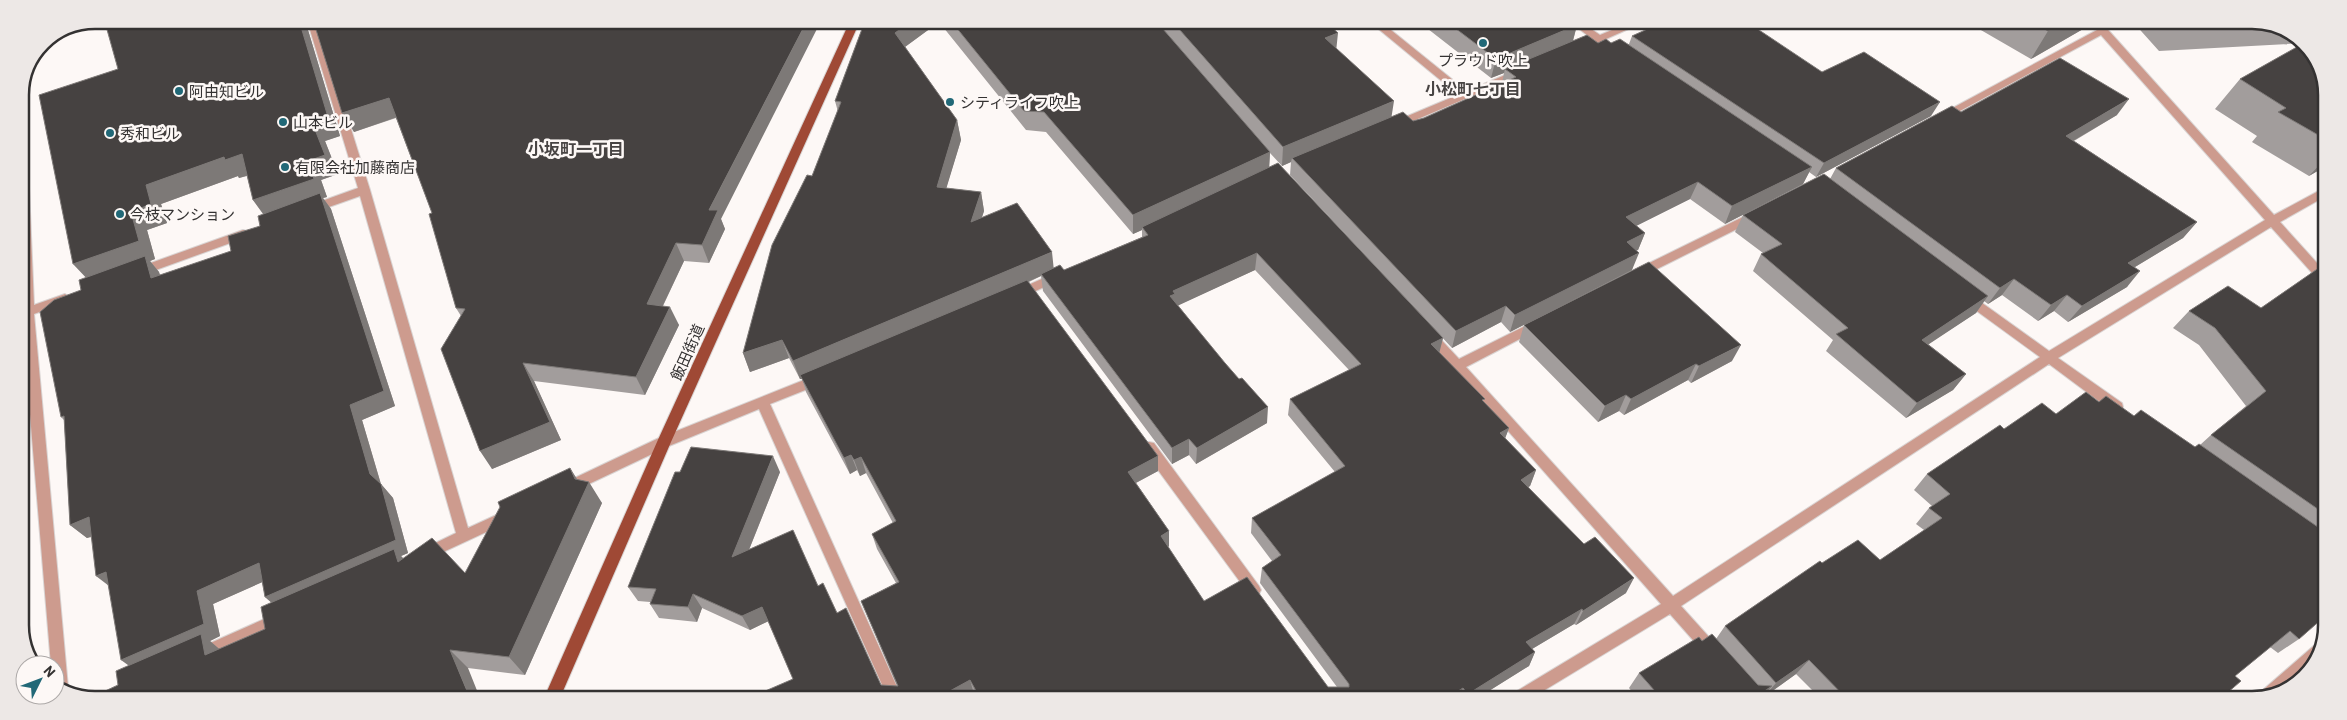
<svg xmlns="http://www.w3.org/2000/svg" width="2347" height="720" font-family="Barlow,'Noto Sans JP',sans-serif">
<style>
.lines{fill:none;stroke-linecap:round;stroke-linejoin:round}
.lane-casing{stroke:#d9d4d3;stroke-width:2}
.street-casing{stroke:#d9d4d3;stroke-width:2}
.primary-casing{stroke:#d9d4d3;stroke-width:2}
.lane{fill:#cd9b8e;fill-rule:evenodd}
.street{fill:#cd9b8e;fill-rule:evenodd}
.primary{fill:#9f4935;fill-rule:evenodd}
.wall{fill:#a29d9c;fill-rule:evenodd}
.shaded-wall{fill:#7d7977}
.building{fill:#464241;stroke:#7d7977}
.poi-dot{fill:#216877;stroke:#fdf8f6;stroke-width:2}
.labels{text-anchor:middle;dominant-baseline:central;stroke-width:5;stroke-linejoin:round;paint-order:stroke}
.poi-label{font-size:15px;fill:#343232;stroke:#fdf8f6;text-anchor:start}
.street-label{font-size:15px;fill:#343232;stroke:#fdf8f6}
.neighbourhood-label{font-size:16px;font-weight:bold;fill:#484443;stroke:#fdf8f6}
.rim{fill:none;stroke:#343232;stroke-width:2.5}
</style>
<rect width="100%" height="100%" fill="#fdf8f6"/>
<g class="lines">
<defs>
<path id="lane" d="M1370 22H1381L1469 93V97H1461Z"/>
<path id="street" d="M307 20H317L370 190 468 528 505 511 510 513 512 517 510 521 426 560 421 558 419 554 421 550 456 533 360 196 312 213 306 209 308 206 358 188Z
M1570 22H1581L1600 35 1631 22H1644L1606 39 1608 42 1607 44 1598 43 1579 50 1574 47 1575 45 1591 38Z
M2090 22H2101L2274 215 2326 187V196L2280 222 2326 273V285L2322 284 2271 227 2058 358 2122 403 2123 407 2122 411H2112L2049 364 1681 606 1718 647 1720 652 1718 657 1713 659 1708 657 1670 614 1530 699H1509L1512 694 1661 604 1426 338 1424 335 1426 332H1434L1459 359 1533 322H1541L1543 325 1541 328 1466 367 1673 596 2040 357 1963 301 1961 298 1963 295H1971L2049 351 2265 220 2101 35 1945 119H1937L1936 117 2097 30Z
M1517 70 1521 71V75L1399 127H1391L1390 125 1391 123Z
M22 91 25 94 34 305 65 294 71 298 69 301 34 314 68 687 66 691 55 684V665H51L22 319 20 320V310L22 309 20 255Z
M1753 212 1759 216 1757 219 1643 276H1635L1633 273 1635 270Z
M243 230 247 231 249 234 247 237 142 275H134L132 272 134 269Z
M1057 272 1061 273 1063 276 1061 279 1023 297 1019 298 1013 294 1015 291Z
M819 374 823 375 825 379 823 383 770 404 902 698H888L759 409 669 446 574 491 569 493 564 491 562 487 564 483 659 438Z
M1149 442 1154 443 1259 586 1261 590 1259 594 1254 596 1249 594 1144 451 1142 447 1144 443Z
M280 612 285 614 287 619 285 624 207 659 202 661 197 659 195 654 197 649Z
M2322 641 2324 645C2304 675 2298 684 2263 696L2264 689 2317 643Z"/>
<path id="primary" d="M95 20H106L83 28H76Z
M850 21H860L671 442 560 698H544L657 442Z"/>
</defs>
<use href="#lane" class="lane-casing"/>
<use href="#street" class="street-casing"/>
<use href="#primary" class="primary-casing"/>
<use href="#lane" class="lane"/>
<use href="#street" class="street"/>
<use href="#primary" class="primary"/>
</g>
<path class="wall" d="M125 20H305L340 136 325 141 338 174 321 180 327 197 323 198 331 209 395 406 362 420 381 484 393 498 408 553 401 556 403 558 465 573 570 468 577 479 602 503 525 675 468 668 118 685 129 666 108 585 92 537 87 538 70 525 64 420 61 417 86 278ZM238 176 239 178 247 176 253 200 263 214 260 226 231 251 160 275 159 272 150 261 155 259 147 230 167 223 161 204ZM262 582 265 597 272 603 265 629 219 649 210 641 220 636 213 604Z
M313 20 721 219 725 229 709 263 684 261 663 306 679 325 645 395 534 381 561 440 492 469 461 316 456 308 432 213 396 118 354 132Z
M865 21H1325L1336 48 1391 116 1413 121 1424 118 1502 83 1504 73 1491 78 1419 22H1573L1577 25 1573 41 1598 43H1611L1629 44 1632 36 1822 72 1931 116 1816 177 1809 172 1803 184 1725 224 1690 199 1636 226 1645 233 1638 250H1636L1632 270 1510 332 1501 322 1452 348 1290 175 1291 162 1282 166 1270 153 1269 167 1443 338 1439 352 1484 402 1509 428 1505 438 1536 470 1530 486 1528 487 1626 593 1576 625 1574 624 1532 649 1535 652 1529 666 1476 699 976 698 974 694 965 698H749L793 679 768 621 750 630 702 608 697 622 659 618 650 604V602L638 601 628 587 680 472H780L749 550 818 586 837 613 881 685 897 686 861 601 896 583 877 549 872 534 893 523 866 473 860 476 857 470 850 474 806 392 802 379H800L789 358 750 372 743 353 838 112 835 101ZM939 22 1026 130 1046 132 1133 234 1142 230V237L1064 270 1054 268 982 217 984 211 981 192 946 188 961 140 957 120 905 47ZM1255 270 1349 370 1290 399 1288 415 1335 472 1252 518 1251 533 1272 561 1262 568 1260 583 1337 687H1328L1204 601 1168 547 1169 546V531L1136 483 1158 471 1029 282 1041 276 1043 291 1172 464 1189 455 1196 464 1267 423 1178 305Z
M1967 22H2091L2090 25 2031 59Z
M2133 22 2272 23 2309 46 2327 90 2326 166 2309 176 2252 142 2257 136 2215 109 2240 79 2304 43 2159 51Z
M1961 112 2117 115 2074 141 2197 222 2183 238 2135 267 2127 287 2068 322 2054 311 2038 321 2002 295 1988 304 1984 301 1976 313 1928 344 1966 374 1953 390 1906 418 1826 351 1833 340 1753 271 1761 254 1763 253 1735 232 1743 215 1830 179 1836 168Z
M2326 263 2324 617 2299 639 2278 653 2270 647 2235 676 2219 700 1821 699 1796 674 1764 697 1763 696 1761 699H1638L1629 688 1639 673 1702 641 1716 639 1725 626 1822 563 1880 560 1924 530 1916 524 1929 508 1932 506 1914 490 1927 474 2004 429 2099 402 2134 416 2195 447 2200 445 2211 435 2246 406 2199 345 2173 328 2189 311 2261 308Z
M1524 325 1732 361 1691 383 1688 380 1624 415 1619 411 1598 422 1519 342Z"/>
<path class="shaded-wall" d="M299 20H305L340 136 325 141 338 174 321 180 327 197 323 198 331 209 395 406 362 420 382 488 370 474 350 405 267 219 253 200 308 161 312 122Z
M807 21H821L721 219 725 229 709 263 702 245 709 210Z
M911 21 939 22 898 52 895 33Z
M2064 22H2091L2090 25 2031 59 2048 31Z
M1577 25 1572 44 1505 69 1504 73 1491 78 1496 59Z
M1338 33 1336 52 1325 38Z
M389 98 400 116 354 132 342 113Z
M2129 99 2117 115 2054 152 2066 136Z
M1394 101 1391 120 1292 158 1291 162 1282 166 1283 147Z
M1940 102 1931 116 1816 177 1824 163Z
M957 120 961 140 941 206 937 187Z
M1270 152 1269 171 1142 227V230L1133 234V215Z
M242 154 256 173 239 178 238 176 161 204 167 223 147 230 155 259 150 261 159 272 165 294 91 283 73 264 131 212 146 185 224 157Z
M2327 157 2326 166 2309 176Z
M1812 167 1803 184 1725 224 1732 206Z
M1698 182 1690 199 1620 234 1626 217Z
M981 192 984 211 974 241 971 222Z
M2197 222 2183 238 2115 279 2128 263Z
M1645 233 1638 250 1620 259 1627 242Z
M676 243 684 261 655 322 647 304Z
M1052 252 1054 271 1041 274V276L802 378 800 375 802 379H800L793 361Z
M1257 253 1255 270 1175 307 1170 296 1173 291Z
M1639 253 1632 270 1510 332 1515 315Z
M2140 271 2127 287 2068 322 2082 306Z
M2014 279 2002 295 1988 304 2000 288Z
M2067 295 2054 311 2038 321 2051 305Z
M1988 296 1976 313 1911 356 1922 340Z
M1506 306 1501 322 1452 348 1456 331Z
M670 307 679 325 645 395 636 377Z
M1443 338 1439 354 1431 344Z
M782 340 789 358 750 372 743 353Z
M1741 345 1732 361 1691 383 1699 366Z
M523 363 534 381 561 440 492 469 480 451Z
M1696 364 1688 380 1624 415 1631 399Z
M1966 374 1953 390 1906 418 1917 403Z
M1626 395 1619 411 1598 422 1605 406Z
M1268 407 1267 423 1196 464 1197 448Z
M1509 428 1503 444 1500 433Z
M1189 439V455L1172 464V448Z
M851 455 857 470 850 474 844 458Z
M773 456 780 472 740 572 732 557Z
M1158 456V471L1128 487V472Z
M861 457 866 473 860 476 854 460Z
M570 468 583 489 589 482 602 503 525 675 509 657 575 479Z
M1536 470 1530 486 1515 495 1521 480Z
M381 484 393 498 408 553 401 556 412 568 280 610 265 597Z
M89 517 106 531 87 538 70 525Z
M1169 531V546L1161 551V536Z
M259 563 274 577 213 604 220 636 210 641 224 653 139 673 121 660 197 591Z
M106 572 113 589 96 576Z
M1634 578 1626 593 1576 625 1583 611Z
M693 594 702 608 697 622 688 607Z
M762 607 769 621 750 630 742 616Z
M1582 609 1574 624 1520 656 1526 642Z
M450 650 468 668 480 698H470Z
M1535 652 1529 666 1476 699H1466L1468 694Z
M1809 660 1796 674 1764 697 1776 683Z
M970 680 974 694 965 698H937Z
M1772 686 1761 699H1754Z
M1463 688 1458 699H1445Z
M927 692 929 698H912Z"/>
<path class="building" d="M125 20H183L184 22 186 20H299L328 117 312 122 325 155 308 161 314 179 253 200 242 154 225 160 224 157 146 185 151 204 131 212 139 241 73 264 39 95 118 69 106 26Z
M313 20 807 21 709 210H718L702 245 676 243 647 304 670 307 636 377 523 363 550 422 480 451 441 349 465 309 456 308 429 214 432 213 389 98 342 113Z
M865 21H911L895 33 957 120 937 187 981 192 971 222 1017 203 1052 252 793 361 782 340 743 353 772 245 807 175 812 176 841 102 835 101Z
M951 21H1156L1270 152 1133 215 1044 112 1024 111Z
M1172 21H1325L1338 33 1325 38 1394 101 1283 147Z
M1447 22H1573L1577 25 1496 59Z
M1663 22H1747L1822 72 1864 52 1940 102 1824 163 1632 36Z
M2032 22H2064L2048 31Z
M2178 23H2203L2179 24Z
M1587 35 1598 43 1606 39 1611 43 1620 39 1812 167 1732 206 1698 182 1626 217 1645 233 1627 242 1639 253 1515 315 1506 306 1456 331 1292 158 1403 112 1413 121 1424 118 1516 77 1505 69Z
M2304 43 2309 46 2327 90V140L2278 112 2286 108 2240 79Z
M2060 58 2129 99 2066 136 2197 222 2128 263 2140 271 2082 306 2067 295 2051 305 2014 279 2000 288 1836 168 1952 106 1961 112Z
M1278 163 1443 338 1431 344 1485 399 1482 400 1509 428 1500 433 1536 470 1521 480 1584 544 1595 537 1634 578 1583 611 1582 609 1526 642 1535 652 1468 694 1463 688 1445 699 980 698 970 680 937 698H931L927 692 912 698H749L793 679 762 607 742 616 693 594 688 607 650 604 656 589 628 587 675 472H680L691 447 773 456 732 557 793 530 818 586 823 583 837 613 846 608 881 685 898 686 861 601 899 582 872 534 896 521 861 457 854 460 851 455 844 458 800 375 1027 280 1158 456 1128 472 1169 531 1161 536 1204 601 1247 577 1328 687H1349V684L1262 568 1281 555 1252 518 1345 466 1290 399 1361 364 1257 253 1173 291 1175 294 1170 296 1225 363 1239 379 1242 378 1268 407 1197 448 1189 439 1172 448 1041 274 1060 265 1064 270 1148 235 1142 227Z
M1824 174 1988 296 1922 340 1966 374 1917 403 1836 334 1848 328 1761 254 1782 244 1743 215Z
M320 193 384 391 350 405 370 474 381 484 396 540 265 597 259 563 197 591 204 624 121 660 106 572 96 576 89 517 70 525 64 416 61 417 40 312 54 300 81 290 79 280 145 256 151 278 231 251 228 236 260 226 258 216Z
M1649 262 1741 345 1699 366 1696 364 1631 399 1626 395 1605 406 1524 325Z
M2326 263 2325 514 2211 435 2266 391 2215 328 2189 311 2228 286 2261 308Z
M2086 392 2099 402 2106 396 2134 416 2141 410 2195 447 2199 444 2325 532 2324 617 2299 639 2290 631 2235 676 2241 681 2219 700H2209L2201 693 2192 700H1848L1809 660 1776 683 1725 626 1820 561 1822 563 1858 540 1880 560 1942 518 1929 508 1950 494 1927 474 2000 425 2004 429 2042 403 2056 414Z
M570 468 575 479 589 482 509 657 450 650 470 698 104 697 103 692 118 685 116 671 201 634 205 655 265 629 261 607 394 549 398 562 432 538 465 573 500 507 498 502Z
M1712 634 1758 685 1772 686 1754 698 1755 699H1662L1639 673 1699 637 1702 641Z
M689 694 723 698H687Z
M601 695 623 698H600Z"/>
<g class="poi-dot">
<circle cx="1483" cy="43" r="5"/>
<circle cx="179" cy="91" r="5"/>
<circle cx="950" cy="102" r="5"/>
<circle cx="283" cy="122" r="5"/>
<circle cx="110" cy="133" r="5"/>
<circle cx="285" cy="167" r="5"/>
<circle cx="120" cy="214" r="5"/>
</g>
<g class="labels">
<g class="poi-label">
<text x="1483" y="60" text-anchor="middle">プラウド吹上</text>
<text x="189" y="91">阿由知ビル</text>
<text x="960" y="102">シティライフ吹上</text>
<text x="293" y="122">山本ビル</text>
<text x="120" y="133">秀和ビル</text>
<text x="295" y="167">有限会社加藤商店</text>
<text x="130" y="214">今枝マンション</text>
</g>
<g class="street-label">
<text transform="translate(687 352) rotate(-66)">飯田街道</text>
</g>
<g class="neighbourhood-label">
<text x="1473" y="88">小松町七丁目</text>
<text x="576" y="148">小坂町一丁目</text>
</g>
</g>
<path d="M0 0H2347V720H0ZM95 29H2252A66 66 0 0 1 2318 95V625A66 66 0 0 1 2252 691H95A66 66 0 0 1 29 625V95A66 66 0 0 1 95 29Z" fill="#ede8e6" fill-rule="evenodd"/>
<path class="rim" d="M95 29H2252A66 66 0 0 1 2318 95V625A66 66 0 0 1 2252 691H95A66 66 0 0 1 29 625V95A66 66 0 0 1 95 29Z"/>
<g transform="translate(40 680) rotate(48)"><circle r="24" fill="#fdf8f6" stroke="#ada9a8"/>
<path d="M0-4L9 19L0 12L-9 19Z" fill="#216877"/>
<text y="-8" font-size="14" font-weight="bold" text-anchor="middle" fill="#343232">N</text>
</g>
</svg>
